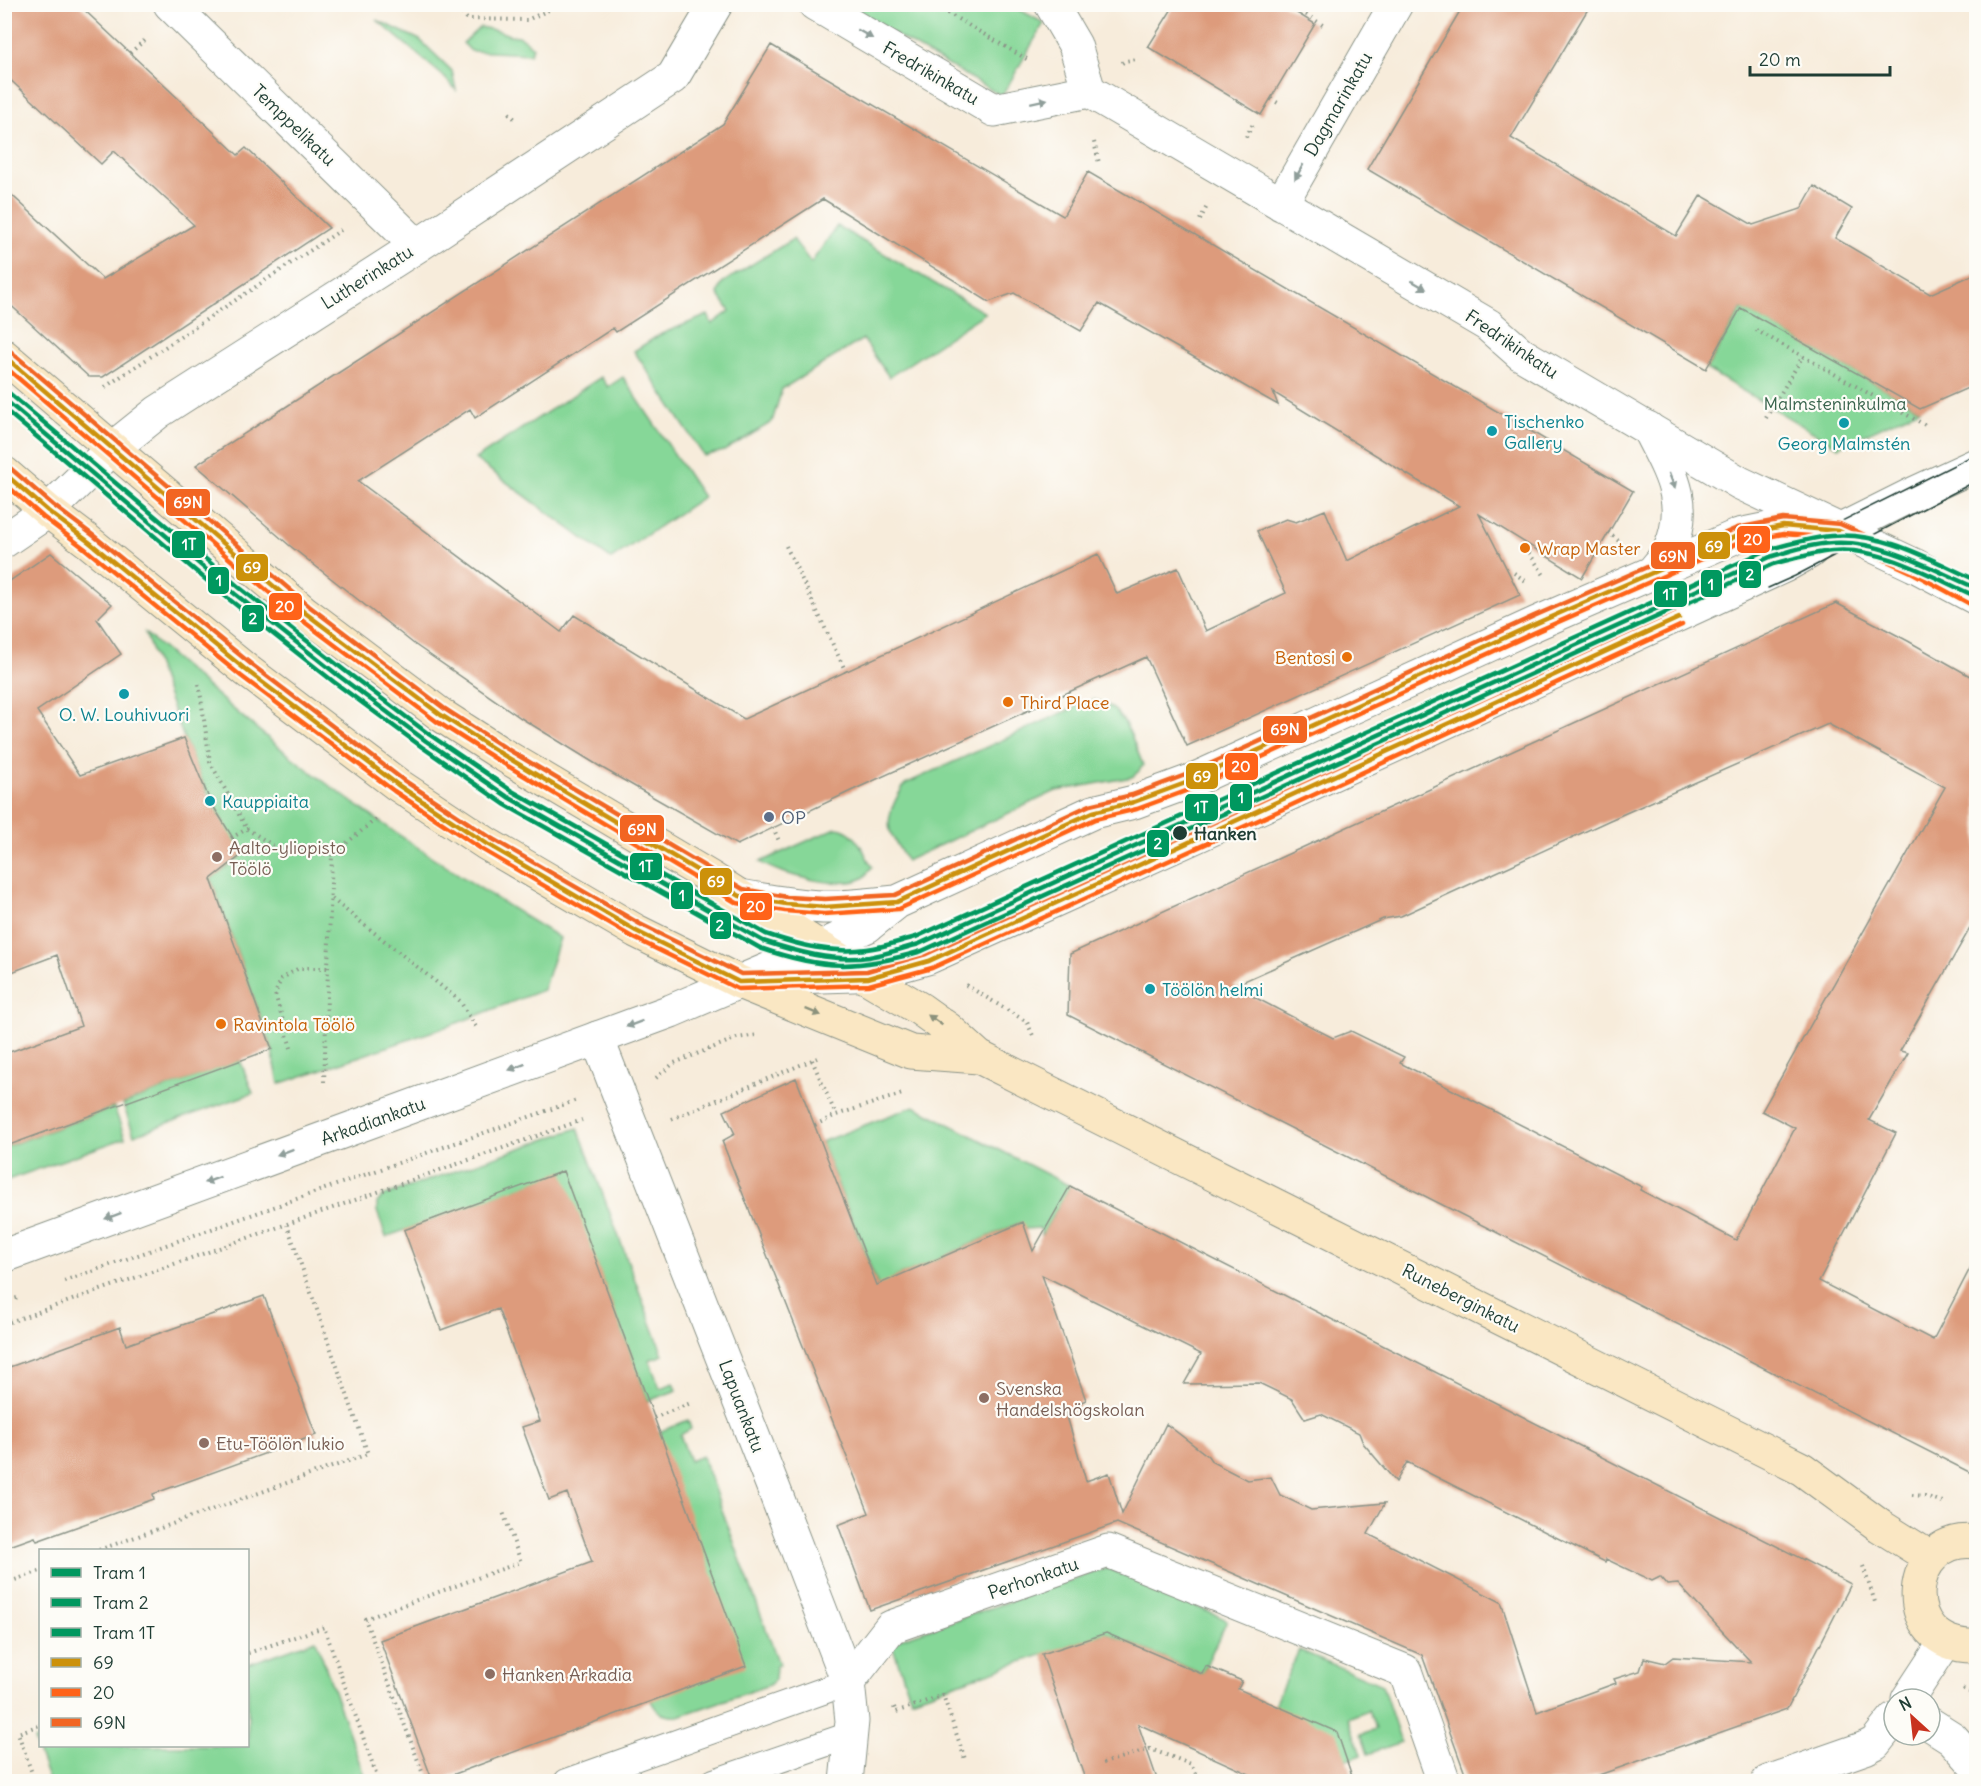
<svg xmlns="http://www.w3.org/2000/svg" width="1981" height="1786" font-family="Delius,sans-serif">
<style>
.green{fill:#86d798;stroke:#528a66;stroke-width:1.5}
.building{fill:#dd9b7c;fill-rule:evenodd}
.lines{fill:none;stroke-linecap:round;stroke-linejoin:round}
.service-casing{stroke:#8b9488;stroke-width:28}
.minor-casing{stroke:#8b9488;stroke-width:35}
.tertiary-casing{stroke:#8b9488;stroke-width:35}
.secondary-casing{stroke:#8b9488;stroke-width:35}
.path{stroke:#8b9488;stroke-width:4;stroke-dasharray:1.5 4.5;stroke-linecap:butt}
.service{stroke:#fff;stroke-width:26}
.minor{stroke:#fff;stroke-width:33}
.tertiary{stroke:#fff;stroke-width:33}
.secondary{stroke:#fae7c3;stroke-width:33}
.tram{stroke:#1f3d34;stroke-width:1.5}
.bus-1-casing{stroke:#fdfcf7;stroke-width:9}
.bus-2-casing{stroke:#fdfcf7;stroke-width:9}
.bus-3-casing{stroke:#fdfcf7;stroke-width:9}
.bus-1{stroke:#cc910a;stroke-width:4.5}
.bus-2{stroke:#ff6319;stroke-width:4.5}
.bus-3{stroke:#f26522;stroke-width:4.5}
.tram-1-casing{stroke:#fdfcf7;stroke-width:9}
.tram-2-casing{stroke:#fdfcf7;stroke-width:9}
.tram-3-casing{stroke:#fdfcf7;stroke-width:9}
.tram-1{stroke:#00985f;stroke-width:4.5}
.tram-2{stroke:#00985f;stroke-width:4.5}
.tram-3{stroke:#00985f;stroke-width:4.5}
.oneway{fill:#8f9e9a}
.oneway2{fill:#8c927c}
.culture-dot{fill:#0f9aa8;stroke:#fdfcf7;stroke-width:2}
.food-dot{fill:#e8710a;stroke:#fdfcf7;stroke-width:2}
.service-dot{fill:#5c6f8a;stroke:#fdfcf7;stroke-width:2}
.stop-dot{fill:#1f3d34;stroke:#fdfcf7;stroke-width:2}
.education-dot{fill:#8d6e63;stroke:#fdfcf7;stroke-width:2}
.labels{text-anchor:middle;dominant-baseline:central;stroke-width:4.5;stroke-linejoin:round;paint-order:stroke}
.street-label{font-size:18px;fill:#1f3d34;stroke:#fdfcf7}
.park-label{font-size:18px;fill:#39644d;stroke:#fdfcf7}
.culture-label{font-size:18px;fill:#0d838f;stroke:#fdfcf7;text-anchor:start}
.food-label{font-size:18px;fill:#c56008;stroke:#fdfcf7;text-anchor:start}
.service-label{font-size:18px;fill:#4e5e75;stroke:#fdfcf7;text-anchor:start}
.stop-label{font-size:18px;font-weight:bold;fill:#1f3d34;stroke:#fdfcf7;text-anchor:start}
.education-label{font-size:18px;fill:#785e54;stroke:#fdfcf7;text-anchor:start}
.line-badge{stroke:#fdfcf7;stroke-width:2}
.badge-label{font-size:16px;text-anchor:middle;font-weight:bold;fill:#fff}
</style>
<rect width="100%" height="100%" fill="#fdfcf7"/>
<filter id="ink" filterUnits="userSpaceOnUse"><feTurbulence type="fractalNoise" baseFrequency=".0167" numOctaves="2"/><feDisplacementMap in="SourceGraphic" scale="12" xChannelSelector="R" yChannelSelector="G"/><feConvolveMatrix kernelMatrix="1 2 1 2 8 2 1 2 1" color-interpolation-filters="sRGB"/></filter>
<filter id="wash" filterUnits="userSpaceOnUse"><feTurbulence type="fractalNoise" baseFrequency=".008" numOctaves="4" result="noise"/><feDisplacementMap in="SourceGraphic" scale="24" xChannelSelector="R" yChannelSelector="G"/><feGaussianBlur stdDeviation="1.35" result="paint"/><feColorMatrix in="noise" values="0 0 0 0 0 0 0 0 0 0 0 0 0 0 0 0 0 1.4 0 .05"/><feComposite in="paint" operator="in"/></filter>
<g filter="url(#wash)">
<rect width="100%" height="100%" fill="#f7ecdb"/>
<path class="green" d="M843 5H1011L1044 23 1002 96Z
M377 20 420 40 452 71 456 90 443 76Z
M480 27 499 31 509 35 519 36 533 47 530 54 471 51 463 43Z
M837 226 985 313 889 377 863 339 782 389 772 422 724 451 704 456 634 351 659 335 708 315 712 324 730 311 718 294 722 283 793 239 811 263Z
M1742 308 1920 409 1838 447 1706 369Z
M601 377 608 387 623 377 703 497 611 559 475 459Z
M145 633C198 678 250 726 306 768 387 830 473 885 560 938L543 990 457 1023 279 1084 272 1049 211 879 243 854C197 787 173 708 145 633Z
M1094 700C1125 706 1132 739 1143 765L1139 771 1132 777 1056 791 906 861C902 851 892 839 890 830 886 815 897 796 905 784L1084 703Z
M836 828C856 829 863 851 872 867 869 870 867 876 863 878 842 890 779 875 760 862Z
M240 1060 253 1093 134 1135 123 1104Z
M914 1106 1070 1186 1042 1235 1040 1228 1024 1229 1020 1223 894 1278 879 1288 821 1142Z
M114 1107 125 1138 5 1181V1147Z
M578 1128 663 1355 649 1360 660 1388 674 1383 677 1390 648 1401 562 1172 386 1237 377 1211V1203L383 1196Z
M688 1420 691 1429 680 1435 690 1461 702 1456 779 1664 776 1665 775 1680 769 1685 679 1716C664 1717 658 1714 651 1701L659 1432Z
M1107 1568 1227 1620 1202 1674 1106 1633 911 1699 891 1642Z
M316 1640 366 1781H49L34 1740 40 1738V1746H248V1664Z
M1299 1650 1382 1685 1401 1742 1368 1754 1361 1734 1376 1729 1368 1710 1348 1718 1361 1755 1347 1760 1274 1705Z"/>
<g id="blocks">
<path class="building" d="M4 4H78L238 155 246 148 329 228 103 377H89L4 299V188L103 279 194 225 114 151 101 164 4 74Z
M1175 4H1282L1315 24 1261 115 1148 47Z
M1464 4H1591L1511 138 1676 236 1701 195 1753 225 1801 209 1814 186 1852 209 1835 238 1930 294 1977 273V384L1920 409 1741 308 1706 369 1367 169Z
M771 45 1063 216 1088 172 1633 491 1582 578 1479 514 1520 595 1187 746 1146 657 855 789 737 845 604 769 521 718 414 644 289 545 196 465 723 124ZM823 199 989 302 1014 293 1081 331 1099 303 1278 405 1273 392 1459 506 1347 561 1325 510 1296 522 1286 519 1257 531 1286 593 1206 631 1178 568 1117 594 1098 554 744 719 574 615 561 632 358 481 470 409 475 418 613 328 616 332Z
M51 553 112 604 97 619 121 654 37 711 80 775 184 738 210 801 243 854 211 879 272 1049 4 1147V1054L81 1026 57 955 4 975V585Z
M1836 603 1908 641 1977 680V916L1900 1051 1908 1053 1869 1120 1896 1133 1819 1281 1933 1340 1977 1255V1476L1068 1015 1070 954ZM1828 724 1945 787 1762 1111 1795 1128 1736 1240 1640 1190 1642 1187 1400 1063 1404 1057 1351 1031 1333 1038 1233 986 1383 919 1401 916 1610 820Z
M796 1078 877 1285 1023 1222 1033 1251 1070 1186 1851 1584 1787 1709 1579 1782H1468L1422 1655 1117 1523 870 1610 838 1525 869 1513 722 1141 735 1134 724 1111ZM1042 1275 1201 1354 1184 1384 1259 1383 1292 1399 1305 1419 1321 1414 1359 1433 1363 1443 1396 1482 1407 1462 1605 1562 1606 1559 1652 1581 1660 1577 1667 1585 1678 1584 1751 1662 1673 1657 1665 1663 1644 1658 1640 1671 1614 1679 1616 1683 1537 1712 1501 1602 1368 1534 1385 1503 1311 1510 1280 1495 1271 1477 1247 1480 1212 1462 1208 1456 1166 1424 1122 1514 1109 1473 1086 1481 1066 1413 1079 1406V1403L1086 1400Z
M563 1171 746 1666 433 1782 380 1640 592 1562 567 1493 549 1500 522 1427 540 1421 498 1309 441 1330 404 1230Z
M264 1296 316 1435 153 1494 154 1499 37 1541 35 1537 4 1548V1369L120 1327 126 1345Z
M1106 1633 1202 1674 1206 1666 1223 1673 1242 1681 1238 1689 1337 1732 1354 1782H1258L1256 1777 1138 1724 1158 1782H1086L1042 1654Z"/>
</g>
</g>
<g filter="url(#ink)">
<use href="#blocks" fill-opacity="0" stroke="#8b9488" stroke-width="1.5"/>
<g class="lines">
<defs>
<path id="service" d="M749 982 868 978 929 961 1280 802 1786 569 1811 555 1839 531
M567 1782 848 1682
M714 1782 850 1735"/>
<path id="minor" d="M170 4 417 246
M815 4 994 110 1089 91
M1051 4 1075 45 1089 91 1488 325 1521 354 1740 483 1914 565 1976 598
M1281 204 1396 4
M4 541 48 511 113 448 158 412 417 246 673 77 716 4
M597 1038 777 1497 848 1682 852 1721 846 1782
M848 1682 891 1627 1108 1551 1405 1671 1444 1782
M1930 1724 1952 1738 1976 1765"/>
<path id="tertiary" d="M1648 428C1668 469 1691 501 1670 549 1666 557 1658 565 1653 572
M740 896C768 901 795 906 823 907 848 908 873 904 897 902
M4 1256 671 1011 821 947 867 926 897 902 1093 812 1134 802 1191 781 1537 623 1739 535 1783 526 1839 531 1911 495 1976 465
M1908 1699 1946 1641
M1768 1782 1865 1748 1875 1743 1894 1719"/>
<path id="secondary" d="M4 356 304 612 441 715 500 753 711 878 868 978 920 1009 948 1029 979 1057 1802 1469 1880 1526 1931 1558
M4 473 48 511 89 542 246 670 398 785 487 844 636 931 739 982 911 1052 979 1057
M1976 1542C1906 1532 1892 1648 1976 1646"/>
</defs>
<use href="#service" class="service-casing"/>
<use href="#minor" class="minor-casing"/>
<use href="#tertiary" class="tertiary-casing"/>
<use href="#secondary" class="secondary-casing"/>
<path class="path" d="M454 4 467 19 527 20 562 4
M932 4 1030 61
M1296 8 1324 26
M130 53 146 39
M1122 63 1125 61 1137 59
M1271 99 1278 103
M509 113 516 120
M1246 137 1253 124
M1094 142 1099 163
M1200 220 1207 206
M1756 330 1925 425
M105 387 341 230
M1766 418 1803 356
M1608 532 1620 542
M786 546 846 672
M1529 553 1544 575
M1514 573 1527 582
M199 684 210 762 247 829
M773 827 779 841
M231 838 247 829 277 848 332 855
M332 899 460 1001 476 1027
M966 985 1027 1022 1034 1038
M291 1048 275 994 281 979 299 968H328
M812 1060 836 1115
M656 1078 674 1063 737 1038 758 1035
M324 1082 332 855 376 819
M672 1119 817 1058
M815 1125 836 1115 905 1093
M64 1281 577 1100
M4 1302 17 1298
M4 1324 582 1120
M654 1418 691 1403
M1912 1495 1925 1496 1946 1503
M99 1550 368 1454 287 1225
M1863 1566 1876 1605
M4 1584 40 1571
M248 1653 324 1627 379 1782
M1963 1689 1976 1695
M894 1707 896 1712 943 1695 965 1759
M1103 1763 1150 1749 1191 1764 1199 1780 1202 1782
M35 1782 18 1733 40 1725
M426 1782 365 1619 521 1562 503 1512"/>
<use href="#service" class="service"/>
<use href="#minor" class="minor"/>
<use href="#tertiary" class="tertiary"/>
<use href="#secondary" class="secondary"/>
<path class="tram" d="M1770 557 1976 454
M1768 588 1795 576 1976 481"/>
<defs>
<path id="bus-1" d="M4 356 304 612 441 715 500 753 740 896 786 904 825 907 897 902 1093 812 1134 802 1191 781 1537 623 1739 535 1783 526 1839 531 1914 565 1976 598
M4 473 48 511 89 542 246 670 398 785 487 844 636 931 739 982 868 978 929 961 1679 618"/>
<path id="bus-2" d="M4 366 299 618 436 721 496 759 737 903 785 911 824 914 899 909 1095 819 1137 809 1194 788 1540 630 1741 542 1783 534 1837 538 1911 572 1972 605
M4 483 43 517 84 548 241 676 394 791 483 850 632 937 738 989 869 985 932 968 1283 809 1682 625"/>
<path id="bus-3" d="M9 350 309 606 445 709 504 747 743 889 787 897 825 899 895 895 1090 805 1132 795 1188 774 1534 616 1737 528 1783 519 1840 524 1917 558 1976 590
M9 467 53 505 94 536 251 664 402 779 491 838 640 924 741 974 867 971 926 954 1676 611"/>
</defs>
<use href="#bus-1" class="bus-1-casing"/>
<use href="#bus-2" class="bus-2-casing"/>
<use href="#bus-3" class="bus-3-casing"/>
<use href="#bus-1" class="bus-1"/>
<use href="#bus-2" class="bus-2"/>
<use href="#bus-3" class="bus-3"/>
<defs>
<path id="tram-1" d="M4 399 235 594 339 676 426 741 508 797 763 941C797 952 833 962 869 957 886 954 902 949 919 944L1770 557C1790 551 1811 544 1833 543 1883 540 1931 569 1976 588"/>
<path id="tram-2" d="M4 409 230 600 334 682 422 747 504 804 760 948C824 970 857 970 922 951L1773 564C1792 559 1812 553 1832 551 1880 546 1930 576 1973 595"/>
<path id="tram-3" d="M9 393 240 588 344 670 430 735 512 791 766 934C798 945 832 954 867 949 884 947 900 941 916 937L1767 550C1788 544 1809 538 1831 536 1883 531 1931 560 1976 580"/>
</defs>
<use href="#tram-1" class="tram-1-casing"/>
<use href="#tram-2" class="tram-2-casing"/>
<use href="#tram-3" class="tram-3-casing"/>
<use href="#tram-1" class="tram-1"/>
<use href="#tram-2" class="tram-2"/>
<use href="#tram-3" class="tram-3"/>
</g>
<defs><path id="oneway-solid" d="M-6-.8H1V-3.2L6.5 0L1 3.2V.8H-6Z" transform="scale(1.5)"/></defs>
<g class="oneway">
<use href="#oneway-solid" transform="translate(865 34) rotate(30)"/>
<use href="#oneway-solid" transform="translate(1039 101) rotate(-12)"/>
<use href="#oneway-solid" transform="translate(1299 172) rotate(119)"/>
<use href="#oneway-solid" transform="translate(1419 285) rotate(30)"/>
<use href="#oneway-solid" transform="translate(1672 481) rotate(69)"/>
<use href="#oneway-solid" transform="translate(634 1024) rotate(160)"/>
<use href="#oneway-solid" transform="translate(517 1067) rotate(159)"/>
<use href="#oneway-solid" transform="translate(285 1152) rotate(160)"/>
<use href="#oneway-solid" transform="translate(212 1180) rotate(160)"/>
<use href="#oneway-solid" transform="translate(113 1216) rotate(160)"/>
</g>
<g class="oneway2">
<use href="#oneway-solid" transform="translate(813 1012) rotate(22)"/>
<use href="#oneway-solid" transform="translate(935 1020) rotate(-145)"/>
</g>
</g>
<g class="culture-dot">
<circle cx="1844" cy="423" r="6"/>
<circle cx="1492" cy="431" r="6"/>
<circle cx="124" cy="694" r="6"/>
<circle cx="210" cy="801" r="6"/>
<circle cx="1150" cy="989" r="6"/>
</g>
<g class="food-dot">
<circle cx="1525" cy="548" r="6"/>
<circle cx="1347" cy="657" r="6"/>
<circle cx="1008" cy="702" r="6"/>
<circle cx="221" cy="1024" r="6"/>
</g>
<circle class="service-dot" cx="769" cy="817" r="6"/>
<circle class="stop-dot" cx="1180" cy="833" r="8"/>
<g class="education-dot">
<circle cx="217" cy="857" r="6"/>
<circle cx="984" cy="1398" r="6"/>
<circle cx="204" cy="1443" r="6"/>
<circle cx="490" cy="1674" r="6"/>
</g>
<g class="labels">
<g class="street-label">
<text transform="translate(931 73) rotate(30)">Fredrikinkatu</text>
<text transform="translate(1338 104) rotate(-60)">Dagmarinkatu</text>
<text transform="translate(294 125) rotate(44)">Temppelikatu</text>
<text transform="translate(367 277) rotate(-32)">Lutherinkatu</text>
<text transform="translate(1512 344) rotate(34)">Fredrikinkatu</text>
<text transform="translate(373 1121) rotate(-20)">Arkadiankatu</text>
<text transform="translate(1461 1298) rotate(27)">Runeberginkatu</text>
<text transform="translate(742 1406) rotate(69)">Lapuankatu</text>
<text transform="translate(1033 1578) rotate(-19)">Perhonkatu</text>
</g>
<g class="park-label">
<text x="1835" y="403">Malmsteninkulma</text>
</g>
<g class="culture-label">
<text x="1504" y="421">Tischenko<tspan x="1504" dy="21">Gallery</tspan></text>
<text x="1844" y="443" text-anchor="middle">Georg Malmstén</text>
<text x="124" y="714" text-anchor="middle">O. W. Louhivuori</text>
<text x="222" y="801">Kauppiaita</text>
<text x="1162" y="989">Töölön helmi</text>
</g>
<g class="food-label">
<text x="1537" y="548">Wrap Master</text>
<text x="1335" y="657" text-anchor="end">Bentosi</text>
<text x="1020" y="702">Third Place</text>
<text x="233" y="1024">Ravintola Töölö</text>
</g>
<g class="service-label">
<text x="781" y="817">OP</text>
</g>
<g class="stop-label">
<text x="1194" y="833">Hanken</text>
</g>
<g class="education-label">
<text x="229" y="847">Aalto-yliopisto<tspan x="229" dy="21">Töölö</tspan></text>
<text x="996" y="1388">Svenska<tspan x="996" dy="21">Handelshögskolan</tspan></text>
<text x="216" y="1443">Etu-Töölön lukio</text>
<text x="502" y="1674">Hanken Arkadia</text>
</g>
</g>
<g class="line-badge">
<rect x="165" y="488" width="46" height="29" rx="6" fill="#f26522"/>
<rect x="1736" y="525" width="35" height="29" rx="6" fill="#ff6319"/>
<rect x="171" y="530" width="35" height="29" rx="6" fill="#00985f"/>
<rect x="1697" y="531" width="34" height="29" rx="6" fill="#cc910a"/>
<rect x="1650" y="541" width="46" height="29" rx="6" fill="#f26522"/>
<rect x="235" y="553" width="34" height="29" rx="6" fill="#cc910a"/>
<rect x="1738" y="560" width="24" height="29" rx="6" fill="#00985f"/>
<rect x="207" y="566" width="23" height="29" rx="6" fill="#00985f"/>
<rect x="1700" y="569" width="23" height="29" rx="6" fill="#00985f"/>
<rect x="1653" y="580" width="35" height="28" rx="6" fill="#00985f"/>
<rect x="268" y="592" width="35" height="29" rx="6" fill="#ff6319"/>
<rect x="241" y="604" width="24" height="29" rx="6" fill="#00985f"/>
<rect x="1262" y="715" width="46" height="29" rx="6" fill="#f26522"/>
<rect x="1224" y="752" width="35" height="29" rx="6" fill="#ff6319"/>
<rect x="1185" y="762" width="34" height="28" rx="6" fill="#cc910a"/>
<rect x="1229" y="783" width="24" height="29" rx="6" fill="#00985f"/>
<rect x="1184" y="793" width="35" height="29" rx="6" fill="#00985f"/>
<rect x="619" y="814" width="46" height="29" rx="6" fill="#f26522"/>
<rect x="1146" y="829" width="24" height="29" rx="6" fill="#00985f"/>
<rect x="629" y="852" width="34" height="29" rx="6" fill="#00985f"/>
<rect x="699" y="867" width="34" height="29" rx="6" fill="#cc910a"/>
<rect x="670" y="881" width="24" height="29" rx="6" fill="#00985f"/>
<rect x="739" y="892" width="34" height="29" rx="6" fill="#ff6319"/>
<rect x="709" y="911" width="23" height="29" rx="6" fill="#00985f"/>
</g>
<g class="badge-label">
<text x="188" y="508">69N</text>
<text x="1753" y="545">20</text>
<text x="189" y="550">1T</text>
<text x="1714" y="552">69</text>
<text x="1673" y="562">69N</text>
<text x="252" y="573">69</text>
<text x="1750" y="580">2</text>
<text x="219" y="586">1</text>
<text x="1711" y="590">1</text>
<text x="1670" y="600">1T</text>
<text x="285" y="612">20</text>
<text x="253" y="624">2</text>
<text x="1285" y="735">69N</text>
<text x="1241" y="772">20</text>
<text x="1202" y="782">69</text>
<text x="1241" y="803">1</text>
<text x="1201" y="813">1T</text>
<text x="642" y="835">69N</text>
<text x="1158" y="849">2</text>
<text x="646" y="872">1T</text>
<text x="716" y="887">69</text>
<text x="682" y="901">1</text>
<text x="756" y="912">20</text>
<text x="720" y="931">2</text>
</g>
<rect width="1981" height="1786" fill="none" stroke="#fdfcf7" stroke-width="24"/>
<rect x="39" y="1549" width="210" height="198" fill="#fdfcf7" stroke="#a4b0a9" stroke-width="1.5"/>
<rect x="51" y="1568" width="30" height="9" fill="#00985f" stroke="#a4b0a9" stroke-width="1.5"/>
<text x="93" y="1579" font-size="18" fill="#1f3d34">Tram 1</text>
<rect x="51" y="1598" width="30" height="9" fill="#00985f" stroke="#a4b0a9" stroke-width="1.5"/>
<text x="93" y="1609" font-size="18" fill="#1f3d34">Tram 2</text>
<rect x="51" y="1628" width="30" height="9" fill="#00985f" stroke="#a4b0a9" stroke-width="1.5"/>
<text x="93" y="1639" font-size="18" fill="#1f3d34">Tram 1T</text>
<rect x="51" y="1658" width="30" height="9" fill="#cc910a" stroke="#a4b0a9" stroke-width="1.5"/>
<text x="93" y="1669" font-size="18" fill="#1f3d34">69</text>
<rect x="51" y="1688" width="30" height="9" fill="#ff6319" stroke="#a4b0a9" stroke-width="1.5"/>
<text x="93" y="1699" font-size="18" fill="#1f3d34">20</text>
<rect x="51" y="1718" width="30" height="9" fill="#f26522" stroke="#a4b0a9" stroke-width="1.5"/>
<text x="93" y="1729" font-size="18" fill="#1f3d34">69N</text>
<g transform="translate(1912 1717) rotate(333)"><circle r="28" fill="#fdfcf7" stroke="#a4b0a9" stroke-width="1.5"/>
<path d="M0-4.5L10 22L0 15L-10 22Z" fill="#c8321e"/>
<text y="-9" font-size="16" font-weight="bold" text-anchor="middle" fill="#1f3d34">N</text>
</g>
<path d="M1750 66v9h140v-9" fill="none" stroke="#1f3d34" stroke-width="3"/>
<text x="1759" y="66" font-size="18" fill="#1f3d34" stroke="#fdfcf7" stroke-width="4.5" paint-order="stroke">20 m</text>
</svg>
